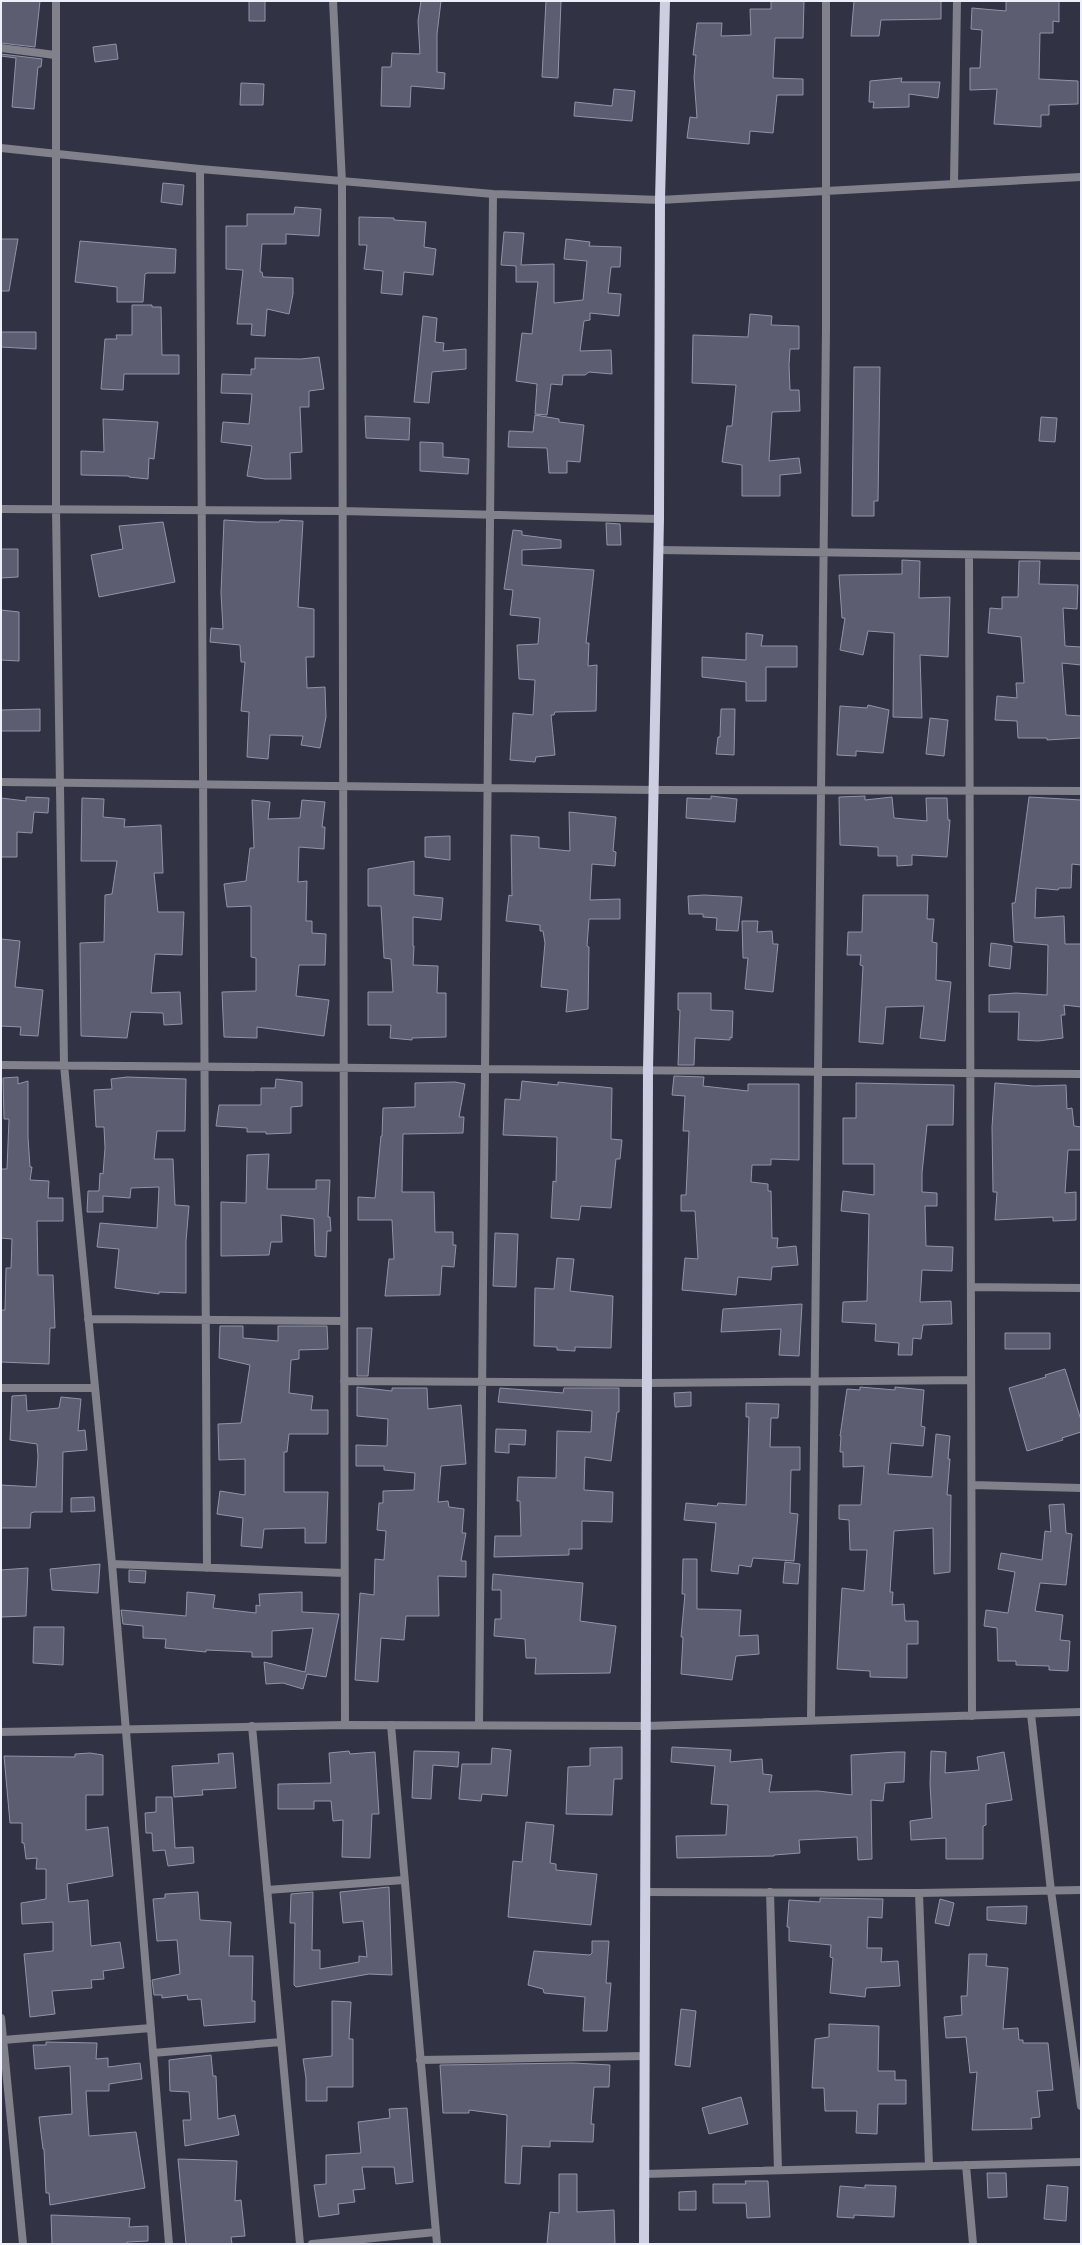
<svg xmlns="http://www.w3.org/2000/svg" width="1082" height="2245" font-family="Manrope,sans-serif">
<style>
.building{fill:#5c5d71;stroke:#9193a9}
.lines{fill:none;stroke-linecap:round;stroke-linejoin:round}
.minor{stroke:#80818b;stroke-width:8}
.tertiary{stroke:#80818b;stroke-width:8}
.primary{stroke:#cdcee2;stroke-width:10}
</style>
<rect width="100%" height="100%" fill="#313244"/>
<path class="building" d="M1 1H40L35 47 1 43Z
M249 1H265V21H249Z
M421 1H441L437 34V72L445 73 444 89 411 86 410 107 381 106 382 67H391L392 53 420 54 418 21Z
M546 1H561L558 78 542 77Z
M771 1H804L803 38H775L773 78 803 79V95H777L773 133 750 131 749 144 687 138 690 117 697 118 694 77 696 55H693L697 23H722L721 36 751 35 750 9H771Z
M854 1H941V19L881 20 879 36H851Z
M1006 1H1059V22L1053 21V33H1040L1039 79 1078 81V104L1049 105V115H1041V127L994 124 997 89 970 90V68H980L982 30 971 29 972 8 1006 11Z
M116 44 118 59 95 62 93 47Z
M1 54 42 59 41 67H38L34 109 12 107 16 58 1 56Z
M902 78 901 82H940L938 98 909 94V107L873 108 874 102H869L870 81Z
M241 83 264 84 263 105H240Z
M614 89 635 91 632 121 574 116 575 102 612 106Z
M163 183 184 185 182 205 161 202Z
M295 207 321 209 319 236 286 234V244H262L260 272H262L263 277 293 278V294L289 314 267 309 265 336 251 335 252 324H237L243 270 226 269V226H247V214H294Z
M359 217 394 218V220L426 222 424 247 436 249 433 275 404 272 402 295 381 293 383 271 364 269 367 245H359Z
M504 232 524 233 521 265 554 264V303L583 300 587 261 564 259 566 239 590 242 589 246 621 247 620 267H611L608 293 621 294 619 316 590 313V320L584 321 580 351 611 350 612 374 589 372 585 375H563L562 385 551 384 547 415 535 414 537 384 516 381 522 333 532 334 538 282H516V266L501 265Z
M1 239H18L9 291H1Z
M80 241 176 249 175 273H147L145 274 143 302H117V287L75 282Z
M132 305H152V307H161L162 355H179V374H124L123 390 101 389 105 339H117L116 335H132Z
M750 314 772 316 771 325 799 326V349H790L789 365 790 390H799L800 411 772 412 769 461 799 458 801 473 780 475V496H742V465L722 462 727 426H732L736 385 692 383 693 335 748 337Z
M423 316 437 318 435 342 444 343 443 351 466 349V369L432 372 429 403 414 402Z
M1 332H36V349L1 347Z
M319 357 324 389 309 391V407H300L302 452 290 453 291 479H265L247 476 252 446 221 442 223 422 249 424 252 394 221 393 222 374 251 375V369H255V358L301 359Z
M854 367H880L878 501H874V516H852Z
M535 415 559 419V422L584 425 580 462 567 461V473H549L547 448 508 447 509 431 533 432Z
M365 416 410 418 409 440 366 438Z
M1041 417 1057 418 1055 442 1039 441Z
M103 419 158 422 154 459 149 458 148 479 129 477V476L81 475V451L104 452Z
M420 442 443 443V457L469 459 468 474 420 471Z
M224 520 257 522H279L280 520 303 521 298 607 314 609V657H306L307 688 325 687 326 717 320 748 301 745 303 736 270 735 268 759 247 757 249 712 241 711 245 662H241L240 645 210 642 211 628 223 629 221 593Z
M163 522 175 582 99 597 91 555 123 549 119 526Z
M606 523 620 524 621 545H607Z
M513 530 522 531V535L561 540V548L522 550V565L594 570 586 643H589L588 666 597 665 596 711 555 712 554 715H551L555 755 536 757 535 762 510 760 513 713 533 715 535 680 519 679 517 645 538 644 540 618 510 615 513 590 504 589Z
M1 549H18V577L1 578Z
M902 560 920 561 919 598 950 597 948 657 920 655 922 718 893 717 894 633 868 631 863 655 840 650 845 618H842L839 575 902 574Z
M1019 561H1040L1039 584 1078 585 1077 609 1063 608 1065 646 1081 647V665L1062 663 1066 715 1081 716V738L1047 740V738H1018L1017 721 995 720 997 696 1017 698 1016 683H1024L1021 637 988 633 990 608 1002 609V597H1018Z
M1 610 19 612V661L1 660Z
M746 633 763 635 761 646H797V667H766V701H746V682L702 677V657L746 660Z
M868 705 889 710 883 753 856 751V756L837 755 840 706 867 708Z
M40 709V731H1V710Z
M721 709H735L734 755 716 754 718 737H720Z
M930 718 948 720 944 756 926 754Z
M711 796 737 799 735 822 686 818 687 798 711 799Z
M865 796V800L892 797 894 818 927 821 926 798H947L948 820H950L947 857 912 855V865L897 866V856H878V847L840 845 839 797Z
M26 797 49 798 48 813 34 812 32 833 17 832V857H1V798L26 801Z
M1029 797 1081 800V865L1072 864 1071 888H1059L1058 890 1036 888 1035 918 1064 916 1065 944H1081V1007L1064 1005 1065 1015H1061L1063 1038 1038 1041 1018 1040 1019 1012H989V995L1016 993 1047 995 1048 945 1014 942 1012 903H1015Z
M82 798 104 799 103 817 125 819 124 827 161 825 163 873H154L158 912H184L182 955 155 954 151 993 180 992 182 1024 164 1025 163 1013 131 1012 127 1038 81 1036 80 943 104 942 105 895 112 894 117 861H81Z
M252 800 270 802 268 819 300 818 302 800 325 802 322 827H325L324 849 299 847 298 882 307 881 306 921H312V933L326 934 325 965H299L296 996 329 1000 324 1036 257 1027V1038L224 1037 222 992 256 991V958L251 957V906L227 907 224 884 246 881 250 848H254Z
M569 812 616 817 613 851 616 852 615 866 592 864 590 900 620 899V919H589L587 946 589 947 588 1009 566 1012 568 990 541 987 545 943 543 931H540V925L506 921 509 895 512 896 511 835 539 837V848L570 851Z
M450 836V860L425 857V837Z
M414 861V895L443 898 441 920 413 917V946H414L413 965 438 966 437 993H446V1037L412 1038V1040L390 1038 391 1025H368V992H393L391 959 384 958 381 906H368V869Z
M704 895 742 897 738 931 716 930 717 918 703 917V914H689L688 896Z
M863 895H928L927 919H934L932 942 937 943 936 980 951 982 945 1041 920 1038 924 1006 886 1007 883 1044 859 1042 863 966 860 965 861 955H847L848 932H862Z
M742 921H758L757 932 772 931 773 944H778L773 992 745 989 748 958H743Z
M1 939 20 941 15 987 43 990 38 1036 20 1035 21 1027 1 1026Z
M991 943 1012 946 1010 969 989 966Z
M678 993H711V1010L733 1011 732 1038 730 1037V1040L695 1038 694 1065H678L680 1010H678Z
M674 1076 704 1077 703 1086 748 1091V1084H799V1160L771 1159V1165H752L751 1182 768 1184V1191H771L772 1238H778L777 1248 796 1246 798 1265 772 1267 771 1280 738 1277 736 1295 682 1290 685 1258 698 1259 695 1211H681V1195H686L689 1131H683L685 1096 672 1095Z
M18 1077V1084L28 1081V1137L30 1167H32L30 1180 49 1181 48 1198H63V1221H37L38 1275H53L55 1328H50L49 1364 1 1362V1310H5L6 1268H11L12 1239 1 1238V1169H7L9 1119H4L3 1078Z
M127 1077 186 1079 185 1131H157L154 1159H173L175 1205 189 1206 186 1241V1293L159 1292V1294L115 1288 119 1249 97 1247 100 1223 157 1228 159 1187 131 1188 130 1198 103 1196V1212H87L88 1191H99L100 1173 103 1174 105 1148 104 1127H96L94 1090 112 1089 111 1079Z
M276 1079 302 1082V1106L291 1107V1133L266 1134V1132H247V1128L216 1126 219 1105H261V1088H275Z
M522 1081 558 1085V1082L612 1088 611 1139 622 1140 620 1159H616L611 1208 581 1206 579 1220 551 1218 553 1181 556 1182 557 1137 503 1135 505 1099 520 1100Z
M455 1082 465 1084 459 1117H464L463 1133 403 1134 402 1192H434L435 1232H453V1245H456L454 1267 442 1266 440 1295 385 1296 389 1259H394L392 1220H358V1197L375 1198 381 1136H382L383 1108 415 1107V1083Z
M856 1083 954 1085 953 1125H927L922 1173V1192L937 1193V1206H925L926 1246 953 1247 952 1271 922 1270 920 1302 951 1301 952 1324 923 1325 921 1339 913 1338 912 1355H898L899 1343 875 1341 876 1324 842 1322 843 1302 867 1301 868 1258 869 1214 841 1211 843 1191 874 1195V1164H843V1118H856Z
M995 1083 1034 1086 1066 1085 1067 1109 1072 1108 1074 1126 1081 1127V1150H1068L1065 1193 1076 1192V1220L1053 1221V1217L995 1220 997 1192H993L992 1127Z
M269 1154 267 1189H316V1180H330L328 1217H330L331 1231H327L326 1257 315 1256 314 1219 281 1215 282 1242H271L269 1255 221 1256V1202L246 1203 247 1155Z
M495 1233 518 1234 516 1287 493 1286Z
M557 1258 574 1259 570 1291 613 1296 611 1348 575 1347V1351L557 1350V1347L534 1346 535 1288 554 1289Z
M802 1304 799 1356 779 1355 781 1329 721 1332 723 1309Z
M220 1326H243V1338L278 1341V1326H327L328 1349 299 1350V1359L291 1360 289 1393 313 1396 311 1410H328V1434H289L287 1452H284V1492H328L326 1543H305V1528L264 1529 262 1548 241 1546 243 1518 217 1514 220 1491 245 1495V1459L219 1460 218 1424 241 1423 250 1365 219 1358Z
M357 1328H372L368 1376H357Z
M1005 1333H1050V1349H1005Z
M1065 1369 1081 1420V1432L1062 1438 1063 1440 1027 1451 1009 1388 1046 1377 1045 1375Z
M357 1387 392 1391V1388H427L428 1409 461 1405 466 1464 441 1466 438 1502 448 1501 449 1507 464 1509 462 1533H466L461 1561H466V1577L438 1576 439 1616H406L404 1640 381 1638 378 1682 355 1680 360 1593 374 1595 375 1559 384 1560 386 1531 377 1530 379 1503H383V1491L414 1490 415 1473 384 1470V1466H356V1445L387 1446 388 1419 357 1416Z
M860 1387 895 1390V1387L924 1390 921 1426 925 1427 923 1446 891 1443 888 1474 932 1477 936 1434 950 1436 948 1459H950L947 1495H951L950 1572 934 1574 933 1528 894 1531 890 1592H893L892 1605 904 1604 905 1621H918V1644H907V1678L870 1677V1671L837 1669 842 1588 864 1591 867 1550H850L849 1520 839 1519V1505H861L864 1466 843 1467V1452H840L841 1436H840L847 1389 860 1390Z
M500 1388 563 1393 564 1388H619V1412H617L611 1461 585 1457 584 1490 613 1492 612 1522 582 1521V1549H569V1555L494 1557 495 1536H521L520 1501H517L518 1477 556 1478 557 1431 591 1432 592 1411 498 1402Z
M691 1392V1406L675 1407 674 1393Z
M26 1395 27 1411 59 1408 61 1397 81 1399 78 1431 85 1430 87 1450 63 1452 62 1512H34L31 1513 30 1528H1V1485L36 1487 38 1456 37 1444 10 1440 12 1396Z
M746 1403 779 1404 778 1418H771L770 1447H800V1470H791L790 1513 798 1514 794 1561 753 1558 751 1567 739 1565 738 1574 711 1571 716 1523 684 1520 686 1503 717 1506 718 1503 746 1505 749 1417H746Z
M496 1429 526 1430 525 1445 509 1444V1453L495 1452Z
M94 1497 95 1511 71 1512V1498Z
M1064 1504 1066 1533 1072 1534 1066 1585 1040 1583 1035 1611 1063 1615 1060 1640 1070 1641 1068 1671 1049 1670V1666L1016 1665V1661H998L997 1628 984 1626 986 1610 1008 1613 1015 1572 998 1569 1001 1553 1042 1560 1045 1531 1051 1532 1049 1505Z
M683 1559H697V1609L741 1610 739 1636 758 1635 759 1654 736 1656 732 1680 681 1674 683 1637H681L685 1594H682Z
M785 1562 800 1564 798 1584 783 1583Z
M100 1564 98 1593 52 1590 50 1569Z
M28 1568 26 1616 1 1617V1570Z
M129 1570 146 1571 145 1583 129 1582Z
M493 1574 583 1583 580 1621 616 1626 610 1673 535 1674 536 1658H526L525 1639 494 1636 495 1619H501V1590H492Z
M187 1592 215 1595 213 1608 256 1613V1605L260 1606 259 1594 302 1592V1612L339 1614 326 1677 307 1674 303 1689 283 1683 266 1684 264 1662 305 1672 313 1628 272 1631V1657H252V1652L206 1650V1652L165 1648 166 1639 143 1638V1626L123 1624 121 1610 186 1616Z
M34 1627H64L63 1665 33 1663Z
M622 1747V1779H614L612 1815 566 1814 568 1767 590 1766V1748Z
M672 1747 731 1750 730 1762 762 1759 763 1774 772 1775 769 1792 818 1791 852 1795 851 1755 896 1752H905L904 1782 885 1783 883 1801 871 1800 872 1859 858 1860 857 1837 799 1840 800 1853 774 1855V1856L677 1858 676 1836 726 1835 728 1805 711 1804 715 1766 671 1762Z
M492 1748 511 1750 507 1796 482 1794 481 1801 459 1799 462 1764H491Z
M349 1751 350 1754 375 1752 379 1814H372L370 1858 342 1857 343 1820 333 1821 331 1801H314V1809H278V1784L331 1783 329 1753Z
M414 1751 459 1752 458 1767 433 1765 431 1799 412 1798Z
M931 1751 946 1752 945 1773 979 1770 977 1757 1004 1752 1012 1800 986 1804V1825L983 1826V1859H946V1838L911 1840 910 1821 932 1818 930 1784Z
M90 1753 103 1755V1795H86V1830L108 1827 113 1876 67 1884 69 1902 88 1900 91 1946 120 1942 124 1968 103 1971 104 1979 91 1980 92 1988 52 1991 55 2014 30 2017 24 1954 53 1951V1922L22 1924 21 1903 46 1899V1869H36L37 1858 26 1859 24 1843H22V1823H10L4 1756 75 1757V1754Z
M233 1753 236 1788 202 1790 203 1795 174 1797 172 1766 219 1763 218 1754Z
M156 1797H172L175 1848 193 1847 194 1863 168 1866 165 1850 153 1851 152 1833H146L145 1813 156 1812Z
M526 1822 554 1825 550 1863 556 1864V1870L597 1874 591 1925 508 1917 513 1861 522 1862Z
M389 1887 392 1975 369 1974 296 1987 294 1985V1974L295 1923H290L291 1894 313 1892 312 1950H320V1969L359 1962V1956L367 1957 363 1921 343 1923 340 1892Z
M198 1892 200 1920 231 1922 229 1956H253L252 2001H255V2022L204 2026 201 1999 188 2000 187 1995 162 1998V1995H154L152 1980 180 1974 177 1940 157 1941 153 1899 165 1898V1894Z
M820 1898 883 1899 882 1918 868 1917 867 1948H882L881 1962 898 1961 900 1986 866 1988 865 1997 830 1993 833 1958 830 1957 831 1945 789 1941V1927H787L789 1900 820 1902Z
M940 1899 954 1903 949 1926 935 1923Z
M1027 1906 1026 1924 987 1920V1907Z
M592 1941H609L606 1983H611L607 2031H583L585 1997 544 1993 543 1989 528 1985 534 1951 590 1955 592 1953Z
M969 1954H987L986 1966 1008 1968 1003 2029 1018 2028 1019 2040H1023V2043H1048L1053 2090 1037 2091 1040 2117 1031 2118 1032 2129 972 2130 977 2072 970 2073 966 2037 946 2038 944 2017 962 2015 961 1996H967Z
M332 2001 351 2002 349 2039H353V2087H327V2101H306V2078L303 2059 332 2056Z
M681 2009 696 2011 690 2067 675 2065Z
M829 2024 879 2026 878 2071H895V2080H906V2104H878L877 2134 856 2133 857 2111H825L824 2088H812L815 2039 829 2037Z
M46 2042 97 2043 96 2059 108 2058V2067L140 2063 142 2079 109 2084V2091H86L89 2136 136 2132 145 2188 50 2205 49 2193H46L44 2149H43L39 2117 72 2114 70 2066 35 2069 33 2045H46Z
M211 2055 213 2076H216L218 2119 235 2115 239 2135 185 2146 183 2120H191L189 2092 170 2091 169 2060Z
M573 2063 610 2065 609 2087H594L591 2124H594L593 2142 550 2141V2147L522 2146 520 2184 505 2183 507 2115 469 2110V2113H443L440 2065Z
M741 2097 748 2124 709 2134 702 2108Z
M407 2108 413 2182 396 2184 394 2167H362L365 2189 353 2190 355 2202 338 2204 339 2214 319 2217 314 2185 326 2184V2155L361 2153 358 2122 390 2118 389 2109Z
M178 2159 237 2161 235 2201 241 2200 245 2236 231 2237 232 2244H186Z
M987 2173H1006L1007 2197 988 2198Z
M559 2174H577V2212L614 2210 615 2244H547L550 2212 559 2213Z
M745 2181H768L770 2217 747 2218 746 2203H713V2184H746Z
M865 2185 896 2186 894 2217 854 2215V2218L837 2217 840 2186 865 2188Z
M1047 2185 1068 2187 1066 2221 1044 2219Z
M696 2191V2210H679V2192Z
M51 2215 130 2218 129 2227 148 2226V2241L127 2242V2244H52Z"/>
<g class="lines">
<path class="minor" d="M56 1V509L64 1065 112 1564 169 2244
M333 1 342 182 345 1725
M1 48 55 55
M1 148 200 169 493 194 660 200 1081 177
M200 169 207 1568
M954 183 957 1
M1 509 342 511 659 519
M658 550 1081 556
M969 555 972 1716
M1 782 654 790 1081 791
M1 1065 1081 1074
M971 1287 1081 1288
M88 1319 343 1321
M344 1381 646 1383 971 1380
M1 1388H95
M972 1485 1081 1488
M112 1564 344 1573
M1031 1714 1051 1891 1081 2106
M811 1720 826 329V1
M391 1725 437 2244
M479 1725 493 194
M252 1726 300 2244
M646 1726 1081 1712
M267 1890 404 1880
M645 1892 919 1893 1081 1890
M770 1892 778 2170
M919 1893 929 2166
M3 2040 151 2028
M153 2053 281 2042
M420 2060 644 2056
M966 2165 973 2244
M644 2174 1081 2162
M312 2244 436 2232"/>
<path class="tertiary" d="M1 1732 345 1725 646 1726
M1 2018 23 2244"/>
<path class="primary" d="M644 2244 648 1070 659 519 660 200 665 1"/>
</g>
<rect width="1082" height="2245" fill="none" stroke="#edeffb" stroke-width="4"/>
</svg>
